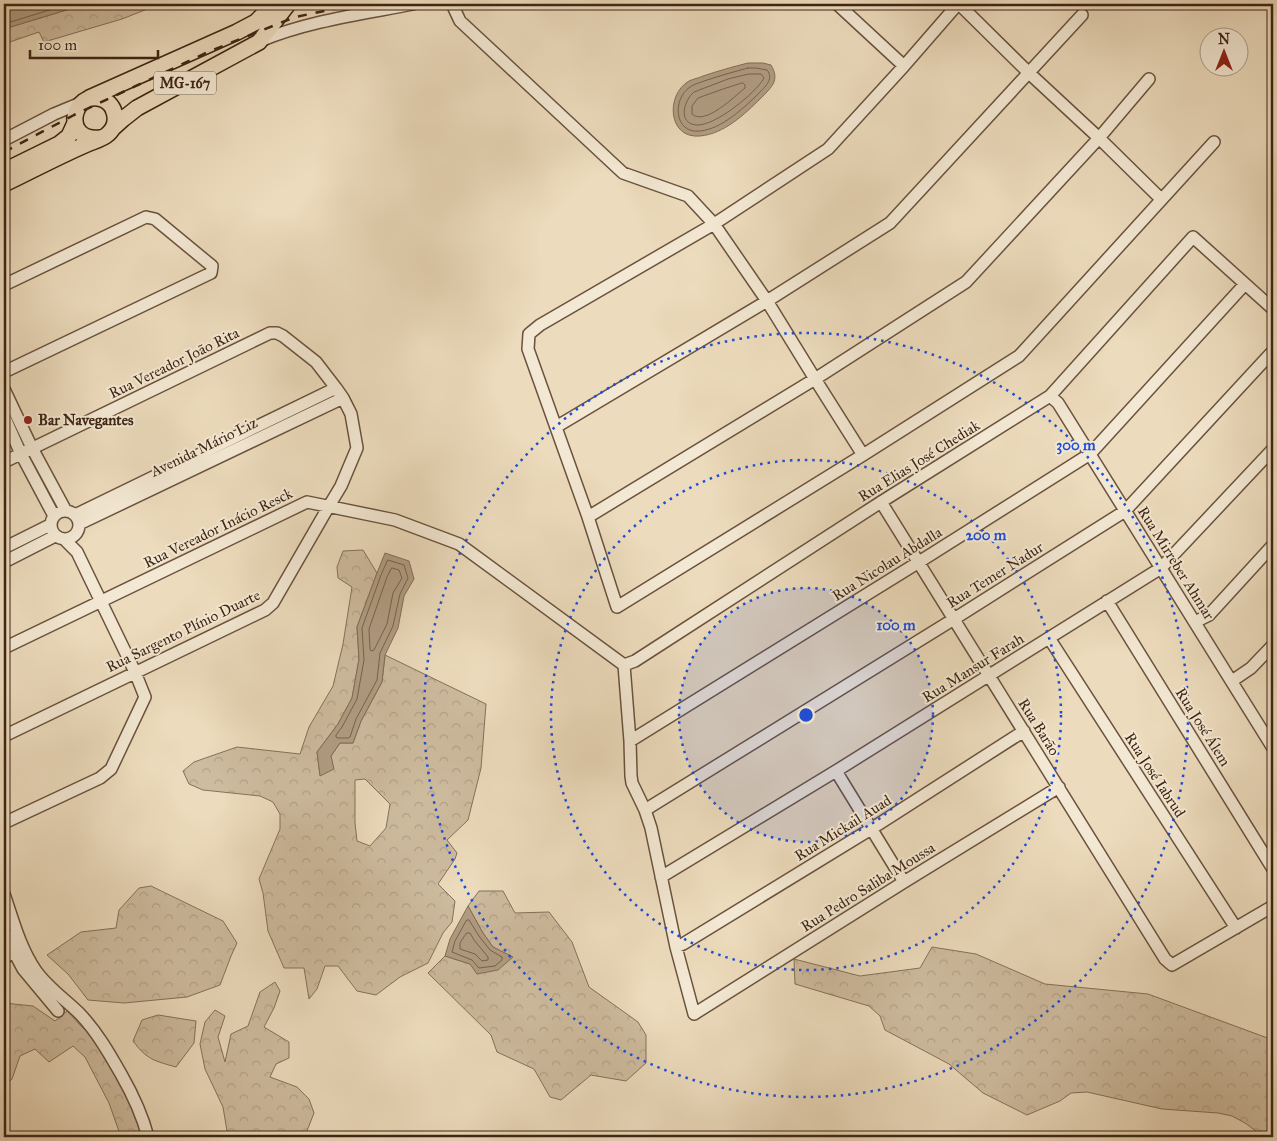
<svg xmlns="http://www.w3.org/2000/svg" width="1277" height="1141" font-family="'IM FELL Great Primer',serif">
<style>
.forest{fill:url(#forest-crowns);stroke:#86705a;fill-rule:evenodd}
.water{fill:#b19d83;stroke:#836d57}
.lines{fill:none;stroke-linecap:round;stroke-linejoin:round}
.shore{stroke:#78614c;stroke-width:1}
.minor-casing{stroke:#6a523e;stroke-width:14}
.major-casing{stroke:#3e2514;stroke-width:18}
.minor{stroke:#f3e8d3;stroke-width:11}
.major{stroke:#ecdbbc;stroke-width:15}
.rail{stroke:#3e2514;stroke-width:2.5;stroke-dasharray:9 9;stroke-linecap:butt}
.ring{fill:none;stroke:#1d4ed8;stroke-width:2.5;stroke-dasharray:2.5 5}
.poi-dot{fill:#8f2418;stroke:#f3e8d3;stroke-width:2}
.labels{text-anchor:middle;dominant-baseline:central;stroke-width:4;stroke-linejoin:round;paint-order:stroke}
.shield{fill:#f3e8d3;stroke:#74604d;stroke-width:1}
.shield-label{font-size:14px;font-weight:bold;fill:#3e2514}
.street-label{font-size:15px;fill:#3e2514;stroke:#f3e8d3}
.poi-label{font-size:15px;font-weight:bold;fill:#3e2514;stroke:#f3e8d3;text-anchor:start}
.centre{fill:#1d4ed8;stroke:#f3e8d3;stroke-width:2.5}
.ring-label{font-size:15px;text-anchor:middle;font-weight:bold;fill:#1d4ed8;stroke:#f3e8d3;stroke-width:4;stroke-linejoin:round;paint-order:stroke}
</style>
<defs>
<pattern id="forest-crowns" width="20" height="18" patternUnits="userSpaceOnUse" patternTransform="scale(1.25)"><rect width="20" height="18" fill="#cebc9f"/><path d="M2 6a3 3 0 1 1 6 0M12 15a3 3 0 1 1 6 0" fill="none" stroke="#b2a188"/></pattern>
</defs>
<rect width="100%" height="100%" fill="#ecdbbc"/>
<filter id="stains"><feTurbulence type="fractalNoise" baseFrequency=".004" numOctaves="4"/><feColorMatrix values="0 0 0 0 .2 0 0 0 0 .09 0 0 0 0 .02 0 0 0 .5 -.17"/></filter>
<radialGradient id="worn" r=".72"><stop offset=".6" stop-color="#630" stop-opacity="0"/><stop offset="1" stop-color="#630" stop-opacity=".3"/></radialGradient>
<path class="forest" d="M86 4H160L122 19 44 42 39 32 4 44V29Z
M363 550 377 573 357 627 359 659 352 698 338 724 317 752 320 775 333 768 331 756 340 743H353L361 721 382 682 385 655 486 704 481 768 468 820 447 840 457 853 455 859 438 884 455 901 452 922 443 933 428 963 400 977 376 995 357 991 338 966H325L317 989 309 999 304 968H284L268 931 263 893 259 879 280 829V814L273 802 260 796 203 790 189 784 183 771 194 762 237 747 300 754 309 727 333 686 343 644 352 587 338 578 337 567 343 551ZM365 779 390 804 386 828 370 846 357 841 355 823V780Z
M151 886 223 921 237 943 231 956 220 985 187 997 124 1003 88 1000 68 974 47 955 81 932 116 928 119 910 139 888Z
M479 891H503L515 913 549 912 572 942 589 987 638 1022 646 1035V1063L626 1081 591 1075 561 1100 550 1097 534 1069 497 1052 491 1035 428 973 445 956 470 964 512 957 493 947 483 933 468 906Z
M932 947 976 954 1045 984 1148 994 1273 1040V1137H1264L1245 1123 1232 1116 1218 1113 1162 1109 1087 1092 1071 1093 1060 1101 1027 1115 983 1093 949 1064 885 1030 880 1016 869 1006 795 984 794 959 860 976 920 968Z
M275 982 280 991 274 1008 264 1027 289 1042V1058L276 1064 270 1077 297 1087 309 1099 314 1113 305 1136 301 1137H228L223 1107 205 1069 200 1044 205 1022 215 1010 225 1016 218 1037 225 1062 231 1034 248 1026 260 992Z
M4 1003 33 1006 55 1021 67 1011 82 1027 97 1040 131 1097 143 1137H121L109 1103 85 1057 73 1046 49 1062 35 1049 20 1056 12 1079 4 1087Z
M158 1015 196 1021 194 1043 176 1067C155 1061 147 1060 133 1041L142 1020Z"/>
<path class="water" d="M4 4H86L4 29Z
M748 63H763L771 65C780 80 772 87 761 98 745 114 724 134 700 136 668 139 665 95 689 81 693 79 699 78 703 76 718 71 732 67 748 63Z
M385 553 409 561 414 579 404 596 398 628 385 655 382 682 361 721 353 743H340L331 756 334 769 320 776 317 752 338 724 352 698 359 659 357 627 377 573Z
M468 906 483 933 493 947 513 957 498 970 477 974 470 964 445 956 450 939Z"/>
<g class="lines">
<path class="shore" d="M4 24 69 4
M748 68H756L767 70C774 78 766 86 760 92 745 107 722 129 700 131 674 134 672 99 690 87 694 84 699 83 704 81 719 76 733 72 748 68Z
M749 74H761L764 78C756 93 715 126 697 125 677 124 684 100 694 92L728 79Z
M743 83 745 85V88C735 96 705 126 692 114V106L698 98 723 89Z
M388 560 404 565 408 578 400 594 393 626 380 653 377 680 356 719 350 737 348 738H338L336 737V735L342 727 357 699 364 660 362 628 381 575Z
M392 568 399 570 402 578 393 593 387 624 374 650 371 651 370 649 369 629 387 577Z
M469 920 479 936 490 950 502 957V960L495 966 479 968 472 960 452 952 455 941 466 921Z
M467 933H470L474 940 488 957V960L482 961 475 954 460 949V943Z"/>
<defs>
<path id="minor" d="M452 4 460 21 623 173 688 196 714 224 767 301 815 379 863 455
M837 4 904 66
M958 4 904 66 828 149 714 224 540 325 529 334 528 349 588 517 617 607 863 455 1019 356 1214 142
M959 4 1029 73 1099 138 1161 199
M260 41C308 21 362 14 413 4
M4 140 54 114 83 102
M4 285 146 217 155 219 212 266 211 273 4 372
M4 389 32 448 66 511
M1050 396 1058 403 1273 748
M4 416 21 454 54 516
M556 427 767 301 890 223 1082 15
M4 462 270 333H277L283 336 316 362 336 388 343 398 351 414 357 448 341 486 329 506 273 603 265 610 4 736
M881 502 1165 959 1172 965 1273 906
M51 525a14 14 0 1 1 28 0a14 14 0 1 1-28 0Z
M75 515 336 388
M588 517 815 379 966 282 1099 138 1149 79
M79 524 343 398
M4 548 50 525
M4 562 55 536
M1107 601 1273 869
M1195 622 1209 615 1273 545
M1049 638 1236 928
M4 648 307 502 395 520 459 544 624 665
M624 665 635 661 881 502 1050 396 1193 237 1273 309
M624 665 630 741 631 776 632 783 645 810 651 828 676 947 694 1014 904 882 1059 787
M1232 681 1251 668 1273 645
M630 741 919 562 1090 454 1245 284
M836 771 904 882
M645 810 954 619 1125 511 1273 351
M4 823 100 778 111 769 145 697 135 672 77 552 65 540
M661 877 836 771 1161 568 1273 449
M4 894C13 920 20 948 36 971 48 988 66 1000 80 1014 97 1032 109 1053 121 1074 133 1095 142 1114 148 1137
M8 936 13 950 23 969 58 1011
M676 947 683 944 871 829 1024 731
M4 959 13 950"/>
<path id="major" d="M89 98 237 32 256 22 273 4
M113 128 123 119 137 108 259 42 288 4
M4 171 59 144 69 136 75 123
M4 184C31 171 59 156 87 144 94 141 103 139 108 134 120 124 116 104 102 99 72 89 61 142 100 138"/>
</defs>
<use href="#minor" class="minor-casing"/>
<use href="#major" class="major-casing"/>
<use href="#minor" class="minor"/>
<use href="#major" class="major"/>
<path class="rail" d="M4 152 74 115 208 52 295 17 359 4"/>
</g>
<circle cx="806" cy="715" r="127" fill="#1d4ed8" fill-opacity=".12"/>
<g class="ring">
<circle cx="806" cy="715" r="127"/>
<circle cx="806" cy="715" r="255"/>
<circle cx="806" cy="715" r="382"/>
</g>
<circle class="poi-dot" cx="28" cy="420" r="5"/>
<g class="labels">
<rect class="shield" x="154" y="71.5" width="62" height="23" rx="4"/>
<g class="shield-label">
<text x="185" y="83">MG-167</text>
</g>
<g class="street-label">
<text transform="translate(174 363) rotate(-26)">Rua Vereador João Rita</text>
<text transform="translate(204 447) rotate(-26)">Avenida Mário Liz</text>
<text transform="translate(919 461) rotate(-32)">Rua Elias José Chediak</text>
<text transform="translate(218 528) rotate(-26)">Rua Vereador Inácio Resck</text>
<text transform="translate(1176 563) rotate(58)">Rua Mirreber Ahmar</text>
<text transform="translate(887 564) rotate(-32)">Rua Nicolau Abdalla</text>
<text transform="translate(995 575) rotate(-32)">Rua Temer Nadur</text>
<text transform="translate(183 631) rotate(-26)">Rua Sargento Plínio Duarte</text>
<text transform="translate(973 668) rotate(-32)">Rua Mansur Farah</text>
<text transform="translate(1039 727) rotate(58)">Rua Barão</text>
<text transform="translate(1203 727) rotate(58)">Rua José Álem</text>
<text transform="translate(1155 775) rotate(57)">Rua José Iabrud</text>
<text transform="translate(843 828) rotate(-32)">Rua Mickail Auad</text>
<text transform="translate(868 887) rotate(-32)">Rua Pedro Saliba Moussa</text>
</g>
<g class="poi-label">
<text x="38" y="420">Bar Navegantes</text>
</g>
</g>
<circle cx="806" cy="715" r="8" class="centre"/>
<g class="ring-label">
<text x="1076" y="450">300 m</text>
<text x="986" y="540">200 m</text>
<text x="896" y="630">100 m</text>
</g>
<rect width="1277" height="1141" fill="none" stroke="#ecdbbc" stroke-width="20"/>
<rect x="5" y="5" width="1267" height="1131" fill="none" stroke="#3e2514" stroke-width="2.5"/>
<rect x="10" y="10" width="1257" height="1121" fill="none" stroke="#3e2514"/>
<g transform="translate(1224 52)"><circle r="24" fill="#f3e8d3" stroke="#ab9a87"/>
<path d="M0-4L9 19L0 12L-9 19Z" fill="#8f2418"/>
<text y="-8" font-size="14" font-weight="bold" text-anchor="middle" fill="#3e2514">N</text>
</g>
<path d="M30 50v8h128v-8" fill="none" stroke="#3e2514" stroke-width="2.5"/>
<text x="38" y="50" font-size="15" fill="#3e2514" stroke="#f3e8d3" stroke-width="4" paint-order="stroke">100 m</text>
<rect width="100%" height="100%" filter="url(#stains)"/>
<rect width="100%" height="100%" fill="url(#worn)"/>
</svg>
